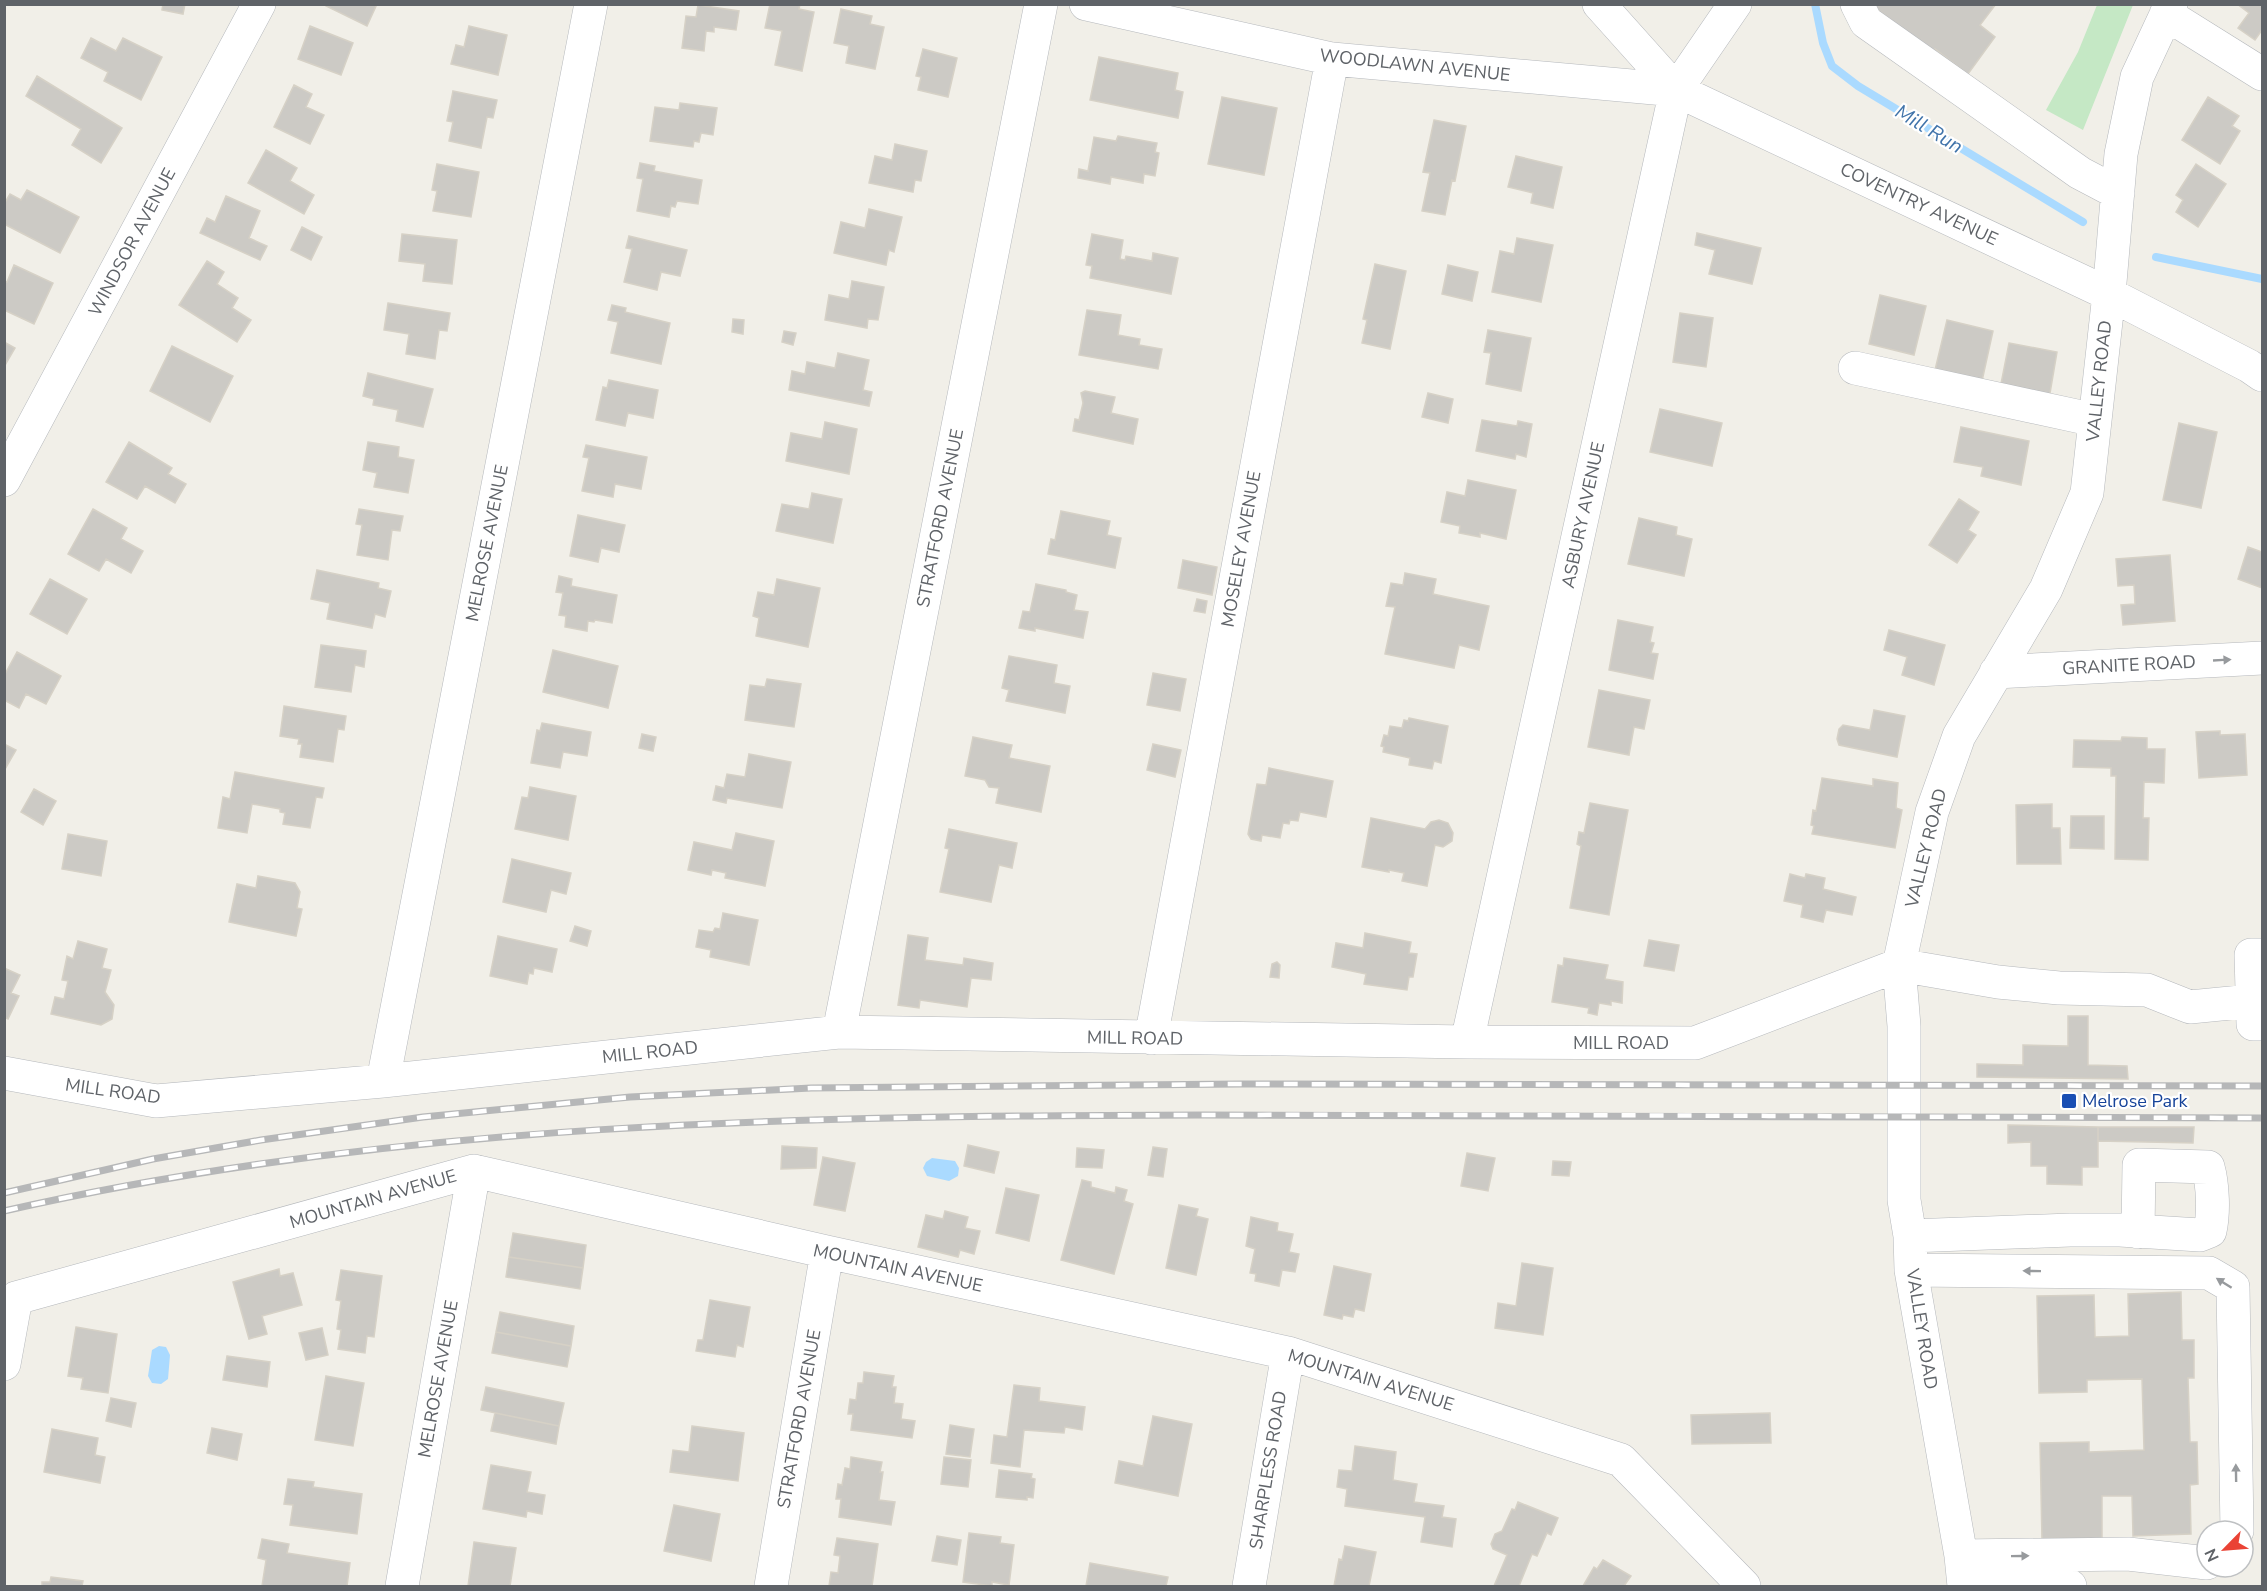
<svg xmlns="http://www.w3.org/2000/svg" width="2267" height="1591" font-family="'Nunito Sans',sans-serif">
<style>
.green{fill:#c5e8c5}
.water{fill:#aadaff}
.lines{fill:none;stroke-linecap:round;stroke-linejoin:round}
.stream{stroke:#aadaff;stroke-width:8}
.building{fill:#cccac5;stroke:#d6d1c6;stroke-width:1.5}
.minor-casing{stroke:#b5b8bc;stroke-width:34}
.minor{stroke:#fff;stroke-width:33}
.rail-casing{stroke:#b6b7b8;stroke-width:7}
.rail{stroke:#fff;stroke-width:4.5;stroke-dasharray:14;stroke-linecap:butt}
.oneway{fill:#979a9d}
.transit-dot{fill:#1a4fb4;stroke:#fff;stroke-width:2}
.labels{text-anchor:middle;dominant-baseline:central;stroke-width:4.5;stroke-linejoin:round;paint-order:stroke}
.street-label{font-size:18px;fill:#5f6368;stroke:#fff}
.transit-label{font-size:18px;fill:#164399;stroke:#fff;text-anchor:start}
.water-label{font-size:20px;font-style:italic;fill:#4174aa;stroke:#fff}
</style>
<rect width="100%" height="100%" fill="#f1efe8"/>
<path class="green" d="M2097 5H2133L2083 130 2046 110 2078 52Z"/>
<path class="water" d="M932 1158 955 1161 959 1168 958 1176 949 1181 927 1176 923 1168 926 1162Z
M159 1346 166 1347 170 1355 168 1379 161 1384 152 1383 148 1376 152 1350Z"/>
<g class="lines">
<path class="stream" d="M1815 4 1823 43 1832 66 1858 86 2083 222
M2156 257 2262 279"/>
</g>
<path class="building" d="M163 4H185L183 14 162 10Z
M327 4H377L367 26 326 6Z
M770 4H800L799 9 814 12 802 71 775 65 782 31 765 28Z
M1876 4H1996L1980 25 1995 37 1968 74 1935 49 1930 56 1905 30 1874 7Z
M2237 4H2262V30L2255 40 2238 28 2249 13Z
M698 5 739 11 736 30 714 27V32L706 31 704 51 682 48 686 16 696 17Z
M841 9 872 16 870 24 884 27 875 69 846 63 849 46 834 43Z
M310 26 353 43 341 75 298 59Z
M469 26 507 35 498 75 451 64 456 45 464 47Z
M91 38 116 51 123 38 162 57 141 100 104 81 108 72 81 58Z
M923 49 957 58 948 97 918 90 921 77 916 76Z
M1099 57 1178 73 1175 90 1183 92 1178 118 1090 100Z
M37 76 122 128 101 163 72 145 81 129 26 96Z
M294 85 312 94 306 107 324 115 310 144 274 127Z
M453 91 497 100 493 118 487 117 481 148 449 141 453 122 447 121Z
M1222 97 1277 108 1264 175 1208 164Z
M2208 97 2239 116 2232 126 2240 131 2220 164 2182 140Z
M680 103 717 108 713 135 701 133 699 142 694 141 693 147 650 141 655 107 679 110Z
M1434 120 1466 126 1455 181 1452 180 1445 215 1422 211 1430 173 1423 172Z
M1118 136 1157 143 1155 152 1159 153 1155 176 1144 174 1143 183 1111 177 1110 184 1078 178 1079 169 1088 171 1094 137 1116 141Z
M895 144 927 151 921 181 915 180 913 192 869 183 875 156 892 160Z
M266 150 297 168 290 181 314 195 304 214 248 183Z
M1516 156 1562 167 1553 208 1531 203 1533 193 1508 187Z
M640 163 655 166 654 171 702 180 698 204 677 201 675 207 671 206 669 217 637 211 643 179 637 178Z
M437 164 479 172 471 217 433 211 437 191 432 190Z
M2196 164 2226 184 2198 227 2176 212 2183 200 2176 195Z
M27 190 79 217 60 253 4 224V204L10 194 21 200Z
M226 196 260 211 249 238 267 246 260 260 200 233 207 218 215 222Z
M869 209 902 217 894 252 889 250 886 265 834 253 841 222 865 228Z
M302 227 322 237 311 260 291 250Z
M1697 233 1761 248 1752 284 1709 274 1715 250 1695 245Z
M402 234 457 240 452 284 423 281 425 264 399 261Z
M1092 234 1123 240 1120 259 1125 260 1126 256 1152 261 1153 253 1178 258 1171 294 1090 278 1092 266 1086 265Z
M629 236 687 250 680 276 661 272 657 290 624 282 632 249 626 248Z
M1517 238 1553 245 1541 302 1492 292 1500 251 1514 254Z
M207 261 224 272 217 284 238 298 232 308 251 320 237 342 179 305Z
M1375 264 1406 271 1390 349 1362 343 1367 320 1363 319Z
M14 265 53 283 34 324 4 310V281L7 282Z
M1448 265 1478 272 1472 301 1442 294Z
M852 281 884 287 878 320 868 319 867 328 825 320 829 295 849 299Z
M1880 295 1926 306 1914 355 1869 344Z
M388 303 450 313 447 331 439 330 435 359 406 354 409 334 384 330Z
M612 305 626 308 625 312 670 323 661 364 611 353 618 322 608 320Z
M1087 310 1121 315 1118 335 1140 339 1139 345 1162 349 1158 369 1079 355Z
M1680 313 1713 318 1706 367 1673 362Z
M733 319 744 320 743 334 732 332Z
M1947 320 1993 331 1982 381 1935 370Z
M1488 330 1531 338 1521 391 1486 384 1491 353 1484 352Z
M784 331 796 333 793 345 782 342Z
M4 342 15 348 4 367Z
M2009 343 2057 352 2049 399 2000 389Z
M172 346 233 376 210 422 150 391Z
M838 353 869 360 863 390 872 392 869 406 789 390 792 371 805 374 807 362 835 368Z
M368 373 433 389 423 427 396 421 398 410 373 405 374 399 363 396Z
M609 380 658 390 653 418 628 413 625 426 596 420 603 387 607 388Z
M1085 391 1115 397 1111 413 1138 419 1133 444 1073 431 1075 419 1079 420 1083 403 1081 393Z
M1428 393 1453 399 1448 423 1422 417Z
M1660 409 1722 423 1712 466 1650 452Z
M1482 420 1517 426 1518 421 1532 424 1526 457 1516 454 1515 459 1476 451Z
M825 422 857 429 849 474 786 461 791 433 822 439Z
M2179 423 2217 432 2201 508 2163 500Z
M1961 427 2029 441 2021 485 1981 476 1983 467 1954 462Z
M129 442 172 468 168 474 186 484 175 503 145 486 137 499 106 482Z
M368 442 399 447 398 457 414 460 408 493 374 487 377 473 363 470Z
M586 445 647 457 641 489 615 484 613 497 582 491 589 458 583 457Z
M1468 480 1516 490 1506 539 1480 533V537L1459 533 1460 526 1441 522 1447 492 1465 496Z
M812 493 842 499 833 543 776 531 782 504 809 509Z
M1959 499 1979 512 1968 530 1976 535 1957 563 1929 545Z
M93 509 127 528 121 539 143 551 131 573 106 559 99 571 68 554Z
M359 509 403 516 400 531 392 530 388 560 357 555 362 525 356 524Z
M1061 511 1110 521 1107 535 1121 538 1115 568 1048 554 1051 539 1055 540Z
M578 515 625 525 619 552 601 548 598 562 570 556Z
M1639 518 1677 527 1676 535 1692 539 1684 576 1628 564Z
M2248 547 2262 552V588L2238 579Z
M2170 555 2175 621 2123 625 2121 605 2135 604 2134 585 2118 586 2116 559Z
M1183 560 1217 567 1212 595 1178 588Z
M317 570 379 583 378 588 391 591 385 617 375 614 372 628 327 619 330 603 311 599Z
M1405 573 1436 579 1433 594 1489 606 1479 650 1459 645 1454 668 1385 654 1395 607 1386 606 1391 583 1403 585Z
M559 576 572 579 571 586 617 595 612 623 595 620 594 622 588 621 587 631 565 627 566 616 559 615 563 593 556 592Z
M50 579 87 599 67 634 30 614Z
M777 579 820 588 808 647 756 636 759 618 753 616 758 592 774 595Z
M1036 584 1066 590V592L1077 595 1074 610 1088 612 1083 638 1035 628V631L1019 628 1023 611 1030 612Z
M1197 599 1207 601 1205 613 1194 611Z
M1618 620 1653 627 1650 642 1654 643 1651 653 1658 654 1653 679 1609 670Z
M1889 630 1945 645 1934 685 1902 675 1907 657 1884 650Z
M321 645 366 651 364 667 355 665 351 692 315 687Z
M553 650 618 666 608 708 543 692Z
M17 652 61 676 46 704 26 694 19 708 4 700V676Z
M1009 656 1057 665 1054 683 1070 686 1065 713 1006 701 1009 690 1002 688Z
M1153 673 1186 679 1180 711 1147 705Z
M767 679 801 684 794 727 745 720 750 685 765 687Z
M1599 690 1650 700 1644 729 1634 727 1629 755 1588 747Z
M284 706 346 716 344 730 338 729 333 762 300 757 302 744H298L299 739 280 736Z
M1874 710 1905 716 1897 757 1839 745 1837 739 1839 729 1843 725 1870 730Z
M1409 718 1448 726 1441 763 1434 761 1432 769 1409 765 1410 758 1383 752 1384 747 1381 746 1384 735 1388 736 1390 726 1402 728 1404 720 1408 721Z
M542 723 591 732 587 756 563 752 560 768 531 763 537 730 540 731Z
M2220 731V735L2245 734 2247 775 2199 778 2196 732Z
M642 734 656 737 653 751 639 748Z
M973 737 1012 745 1009 758 1050 766 1041 812 996 803 999 788 989 787 985 780 965 776Z
M2122 737 2147 738V749H2165L2164 783 2144 782 2143 818H2149L2148 860 2115 859 2116 776H2111V768L2073 767 2074 740 2121 741Z
M4 744 16 750 4 771Z
M1153 744 1181 750 1175 777 1147 770Z
M749 754 791 762 782 808 727 798 726 803 713 800 716 786 724 788 727 774 745 777Z
M1269 768 1333 781 1326 817 1300 812 1298 821 1290 820 1289 824 1283 823 1280 838 1262 835 1261 841 1251 839 1248 834 1257 784 1266 785Z
M235 772 324 788 322 798 316 797 310 828 283 824 285 813 280 812V809L252 804 247 833 218 828 223 797 230 799Z
M1822 778 1873 786V779L1898 783 1896 808 1902 810 1895 848 1812 834 1814 826 1811 825 1813 810 1816 811Z
M530 787 576 796 568 840 515 829 522 797 528 798Z
M34 789 56 801 43 825 21 812Z
M1590 803 1628 810 1609 915 1570 908 1581 846 1577 844 1579 832 1584 833Z
M2052 804V828H2060L2061 864H2017L2016 805Z
M2071 816H2104V849L2070 848Z
M1371 818 1425 829 1431 822 1439 820 1448 823 1453 833 1452 841 1443 847 1435 845 1427 886 1402 881 1404 873 1389 870V872L1362 867Z
M949 829 1017 843 1012 868 999 865 991 902 940 892 949 849 945 848Z
M736 833 774 841 765 886 725 878 726 873 712 870 711 875 688 870 694 842 732 850Z
M68 834 107 841 101 876 62 869Z
M512 859 571 873 566 894 551 890 546 912 503 902Z
M1790 874 1805 878 1806 874 1825 878 1823 889 1856 897 1852 915 1826 910 1823 922 1801 917 1803 905 1784 901Z
M258 876 295 883 300 892 297 908 302 909 296 936 229 922 237 884 256 888Z
M723 913 758 920 749 965 710 957 711 950 696 947 699 930 713 932 715 928 720 929Z
M575 926 591 931 587 946 570 941Z
M1365 933 1411 942 1409 953 1417 954 1413 977H1409L1407 990 1364 984 1366 974 1332 967 1336 943 1363 948Z
M908 935 928 938 925 960 963 965 964 958 993 963 991 980 971 978 967 1007 920 1000 919 1008 898 1005Z
M498 936 557 949 552 972 534 968 533 974 529 973 527 984 490 976Z
M1649 940 1679 945 1674 971 1644 966Z
M78 941 107 949 102 968 111 970 105 992 114 1005 112 1019 101 1025 51 1014 55 997 64 999 68 981 62 980 67 956 73 959Z
M1564 958 1608 965 1605 979 1623 982 1622 1003 1611 1001V1005L1599 1003 1597 1015 1588 1013 1589 1008 1552 1002 1558 965 1563 966Z
M1277 962 1280 965 1279 978 1270 977 1272 964Z
M4 968 20 975 11 993 19 996 8 1019 4 1017Z
M2068 1016H2088V1065L2127 1066 2128 1079 1977 1077V1064L2023 1065V1045L2068 1046Z
M2008 1125 2098 1127V1167H2082V1185L2047 1184V1166H2031V1142L2008 1143Z
M2098 1127H2194L2193 1143 2098 1141Z
M968 1145 999 1152 994 1173 964 1166Z
M782 1146 817 1148 816 1168 781 1169Z
M1153 1147 1167 1149 1163 1177 1148 1175Z
M1077 1148 1104 1150 1102 1168 1076 1167Z
M1467 1153 1495 1158 1488 1191 1461 1186Z
M823 1157 855 1163 845 1211 814 1205Z
M1553 1161 1571 1162 1569 1176 1552 1175Z
M1082 1180 1091 1182V1187L1115 1193 1116 1187 1127 1190 1124 1201 1133 1204 1114 1274 1061 1260Z
M1006 1188 1039 1195 1029 1241 996 1233Z
M1179 1205 1198 1209 1196 1216 1208 1219 1196 1275 1166 1268Z
M945 1211 968 1217 965 1228 980 1231 974 1254 960 1250 958 1257 918 1247 926 1215 943 1219Z
M1251 1217 1278 1223 1277 1231 1293 1234 1289 1252 1299 1254 1295 1272 1282 1270 1279 1286 1255 1281 1256 1274 1250 1273 1255 1249 1246 1246Z
M513 1233 586 1245 583 1268 509 1257Z
M509 1257 583 1268 580 1289 506 1277Z
M1522 1263 1553 1268 1543 1335 1495 1328 1498 1303 1516 1306Z
M1334 1266 1371 1274 1364 1311 1355 1309 1353 1317 1343 1315 1342 1319 1324 1315Z
M279 1269 280 1276 293 1273 302 1305 262 1316 267 1334 249 1339 233 1282Z
M341 1270 382 1276 374 1337 367 1336 365 1353 338 1349 341 1330 337 1329 341 1301 336 1300Z
M2181 1292 2182 1340H2194V1378H2188L2190 1442H2197L2198 1484 2190 1485 2191 1534 2133 1536 2132 1496H2102V1540L2042 1541 2040 1443 2089 1442V1452L2144 1450 2142 1379 2087 1380V1392L2039 1393 2037 1296 2094 1295 2095 1337 2129 1336 2128 1294Z
M710 1300 750 1307 743 1347 737 1345 735 1357 696 1351 698 1340H703Z
M500 1312 574 1326 571 1346 496 1332Z
M76 1327 117 1334 108 1393 81 1389 83 1378 68 1376Z
M322 1328 328 1355 306 1360 299 1333Z
M496 1332 571 1346 567 1367 492 1353Z
M227 1356 270 1362 267 1387 223 1380Z
M864 1372 894 1376 892 1387H896L894 1403 903 1404 901 1419 915 1421 912 1438 851 1430 853 1414H848L850 1399 856 1400 858 1383H863Z
M326 1376 364 1383 353 1446 315 1440Z
M1014 1385 1040 1388 1039 1401 1085 1407 1082 1430 1065 1427 1064 1433 1024 1430 1020 1467 991 1463 994 1435 1007 1437Z
M486 1387 564 1403 559 1426 481 1410Z
M111 1398 136 1403 131 1427 106 1421Z
M495 1413 559 1426 556 1444 491 1431Z
M1770 1413 1771 1443 1692 1444 1691 1415Z
M1153 1416 1192 1424 1178 1496 1115 1483 1119 1461 1143 1466Z
M950 1425 974 1429 970 1457 946 1454Z
M692 1426 744 1433 738 1481 670 1472 673 1450 689 1452Z
M212 1428 242 1434 237 1460 207 1453Z
M52 1429 98 1438 95 1455 105 1457 100 1483 44 1472Z
M1355 1446 1396 1452 1393 1480 1417 1484 1414 1502 1444 1506 1442 1517 1456 1519 1452 1547 1421 1542 1425 1517 1345 1506 1347 1489 1337 1487 1339 1470 1352 1471Z
M851 1457 882 1462 880 1472H883L879 1500 895 1502 891 1525 839 1517 841 1499H836L838 1484 842 1485 845 1468 850 1469Z
M944 1457 971 1460 968 1487 941 1484Z
M491 1465 531 1472 527 1492 545 1495 542 1514 527 1511 526 1517 483 1509Z
M999 1470 1032 1474 1031 1478 1035 1479 1033 1498 1027 1497V1500L996 1497Z
M288 1479 314 1482 313 1487 362 1494 357 1534 290 1525 293 1505 284 1504Z
M1518 1502 1558 1518 1551 1535 1547 1533 1537 1556 1532 1554 1519 1586H1494L1507 1555 1493 1549 1491 1544 1495 1534 1502 1531 1512 1509 1515 1510Z
M674 1505 720 1514 711 1561 664 1551Z
M969 1533 1001 1537 1000 1543 1014 1545 1009 1585 992 1582V1586L963 1582Z
M937 1536 961 1540 957 1565 932 1561Z
M837 1538 878 1544 872 1586H829L831 1572 838 1573 840 1556 834 1555Z
M262 1539 289 1544 287 1553 350 1563 347 1586H262L266 1560 258 1558Z
M474 1542 516 1548 510 1586H468Z
M1345 1546 1376 1552 1369 1586H1334L1339 1559 1342 1560Z
M1603 1560 1631 1576 1624 1586H1583L1594 1567 1597 1569Z
M1090 1563 1168 1577 1166 1586H1086Z
M51 1577 83 1581 82 1586H42V1582H50Z"/>
<g class="lines">
<defs>
<path id="minor" d="M1086 4 1332 59 1676 90
M1599 4 1676 90 2109 294 2249 366 2262 375
M1857 4 1866 22 2080 173 2118 193
M2166 14 2262 74
M1855 368 2095 420
M4 480 259 4
M1996 672 2262 658
M2262 955H2251L2253 1024H2262
M839 1032 1041 4
M1151 1038 1332 59
M1467 1042 1676 90 1735 4
M4 1073 156 1101 383 1081 839 1032 1467 1042 1695 1043 1899 965 1998 982 2059 988 2147 990 2190 1007 2251 1001
M383 1081 591 4
M1910 1236 2070 1230H2120L2200 1235 2210 1231C2214 1213 2213 1185 2208 1167L2139 1165 2138 1232
M1911 1270 2209 1273 2233 1287 2237 1531
M4 1307 16 1298 474 1171 827 1252 1288 1353 1621 1460 1744 1586
M4 1364 16 1298
M1961 1556 2128 1554 2207 1563
M1965 1580 2056 1583 2070 1586
M402 1586 474 1171
M771 1586 827 1252
M1249 1586 1288 1353
M1964 1586 1961 1556 1911 1270 1910 1236 1904 1200V1026L1899 965 1932 812 1959 736 2046 589 2087 493 2109 294 2121 154 2137 77 2171 4"/>
</defs>
<use href="#minor" class="minor-casing"/>
<use href="#minor" class="minor"/>
<defs>
<path id="rail" d="M4 1193 153 1159 261 1140 423 1117 630 1097 811 1088 1241 1084 2262 1086
M4 1211C398 1121 803 1116 1204 1115 1557 1114 1910 1117 2262 1118"/>
</defs>
<use href="#rail" class="rail-casing"/>
<use href="#rail" class="rail"/>
</g>
<defs><path id="oneway-solid" d="M-6-.8H1V-3.2L6.5 0L1 3.2V.8H-6Z" transform="scale(1.5)"/></defs>
<g class="oneway">
<use href="#oneway-solid" transform="translate(2222 660) rotate(-3)"/>
<use href="#oneway-solid" transform="translate(2032 1271) rotate(-179)"/>
<use href="#oneway-solid" transform="translate(2224 1283) rotate(-148)"/>
<use href="#oneway-solid" transform="translate(2236 1473) rotate(-91)"/>
<use href="#oneway-solid" transform="translate(2020 1556) rotate(-1)"/>
</g>
<rect class="transit-dot" x="2061" y="1093" width="16" height="16" rx="3"/>
<g class="labels">
<g class="street-label">
<text transform="translate(1415 65) rotate(6)">WOODLAWN AVENUE</text>
<text transform="translate(1919 204) rotate(25)">COVENTRY AVENUE</text>
<text transform="translate(132 242) rotate(-62)">WINDSOR AVENUE</text>
<text transform="translate(2099 381) rotate(-84)">VALLEY ROAD</text>
<text transform="translate(1583 515) rotate(-78)">ASBURY AVENUE</text>
<text transform="translate(940 518) rotate(-79)">STRATFORD AVENUE</text>
<text transform="translate(487 543) rotate(-79)">MELROSE AVENUE</text>
<text transform="translate(1241 549) rotate(-80)">MOSELEY AVENUE</text>
<text transform="translate(2129 665) rotate(-3)">GRANITE ROAD</text>
<text transform="translate(1926 848) rotate(-76)">VALLEY ROAD</text>
<text transform="translate(1135 1038) rotate(1)">MILL ROAD</text>
<text x="1621" y="1043">MILL ROAD</text>
<text transform="translate(650 1052) rotate(-6)">MILL ROAD</text>
<text transform="translate(113 1091) rotate(8)">MILL ROAD</text>
<text transform="translate(373 1199) rotate(-16)">MOUNTAIN AVENUE</text>
<text transform="translate(898 1268) rotate(12)">MOUNTAIN AVENUE</text>
<text transform="translate(1922 1329) rotate(81)">VALLEY ROAD</text>
<text transform="translate(438 1379) rotate(-80)">MELROSE AVENUE</text>
<text transform="translate(1371 1380) rotate(17)">MOUNTAIN AVENUE</text>
<text transform="translate(799 1419) rotate(-80)">STRATFORD AVENUE</text>
<text transform="translate(1268 1470) rotate(-81)">SHARPLESS ROAD</text>
</g>
<g class="transit-label">
<text x="2082" y="1101">Melrose Park</text>
</g>
<g class="water-label">
<text transform="translate(1929 129) rotate(31)">Mill Run</text>
</g>
</g>
<rect width="2267" height="1591" fill="none" stroke="#5f6368" stroke-width="12"/>
<g transform="translate(2225 1549) rotate(245)"><circle r="28" fill="#ffffff" stroke="#bfc1c3" stroke-width="1.5"/>
<path d="M0-4.5L10 22L0 15L-10 22Z" fill="#ea4335"/>
<text y="-9" font-size="16" font-weight="bold" text-anchor="middle" fill="#5f6368">N</text>
</g>
</svg>
